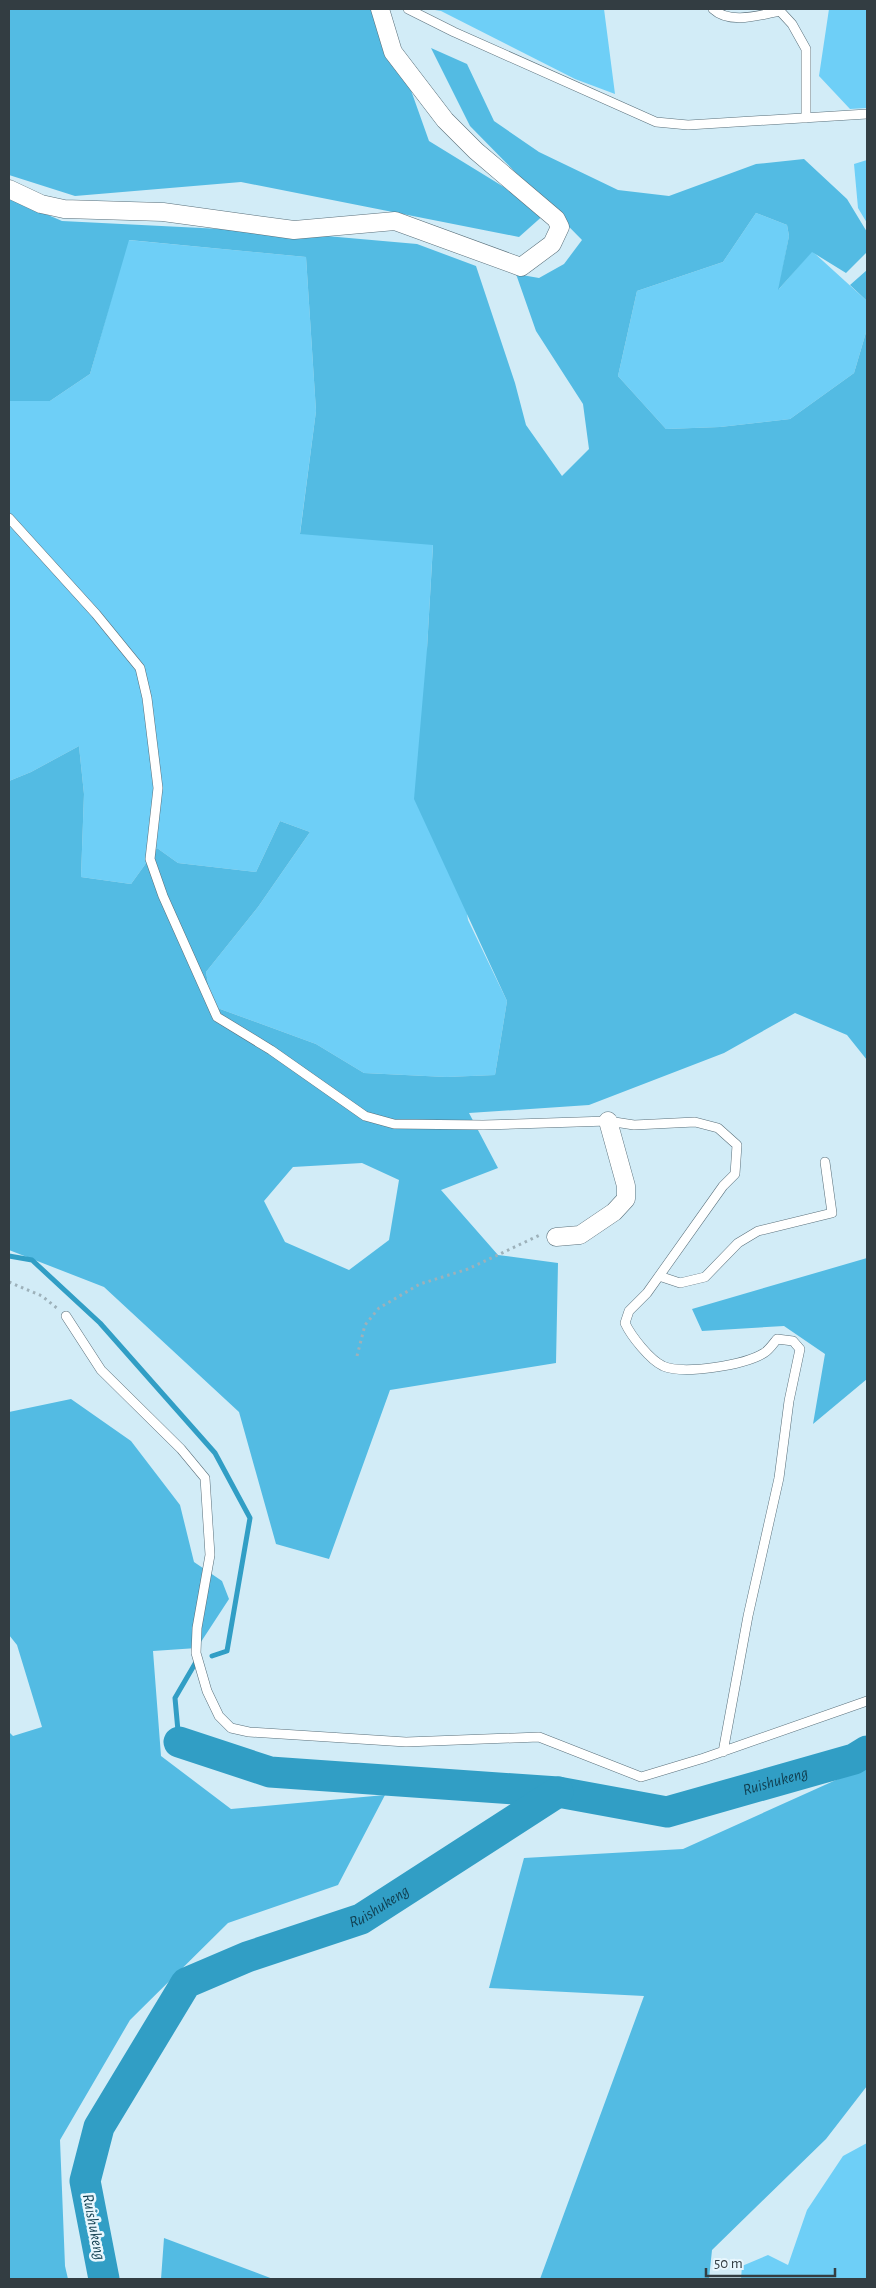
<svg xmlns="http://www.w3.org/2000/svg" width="876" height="2288" font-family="'Alegreya Sans',sans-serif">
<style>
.green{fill:#6ecff7}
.forest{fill:#53bbe3;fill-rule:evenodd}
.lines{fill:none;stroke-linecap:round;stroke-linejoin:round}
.stream{stroke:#319ec5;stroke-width:5}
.river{stroke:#319ec5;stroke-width:31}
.service-casing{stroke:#5a707b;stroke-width:10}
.minor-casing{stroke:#5a707b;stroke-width:19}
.path{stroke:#9db1ba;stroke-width:3;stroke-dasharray:2.5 4;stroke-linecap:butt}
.service{stroke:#fff;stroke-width:9}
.minor{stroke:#fff;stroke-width:18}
.labels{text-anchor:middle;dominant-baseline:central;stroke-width:5;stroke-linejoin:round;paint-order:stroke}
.water-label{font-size:16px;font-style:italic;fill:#103e4f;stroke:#e8f7fe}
</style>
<rect width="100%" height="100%" fill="#d2ecf7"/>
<path class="green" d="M429 9H604L615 94 575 79 441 11Z
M829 9H867V108L850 109 819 76Z
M867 160V223L858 208 854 164Z
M756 213 787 225 789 236 779 289 812 251 867 301V329L854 373 790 419 720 427 666 429 618 376 637 291 723 262Z
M128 240 306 257 316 411 300 533 433 544 427 649 468 920 507 1001 495 1075 446 1077 364 1073 316 1044 212 1006 206 972 258 907 310 832 280 821 256 872 178 863 157 848 131 884 81 877 84 794 79 746 31 772 9 781V401H50L90 374Z
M867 2143V2279H741L742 2266 768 2255 788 2265 807 2210 843 2156Z"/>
<path class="forest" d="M9 9H377L391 34 429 141 546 213 519 237 241 182 75 196 9 175Z
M431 48 467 64 494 121 539 152 618 190 669 196 756 164 804 159 847 199 867 232V252L846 273 812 252 778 290 789 236 787 225 756 213 723 262 637 291 618 376 666 429 720 427 790 419 854 373 867 329V1060L847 1035 795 1013 724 1053 589 1105 469 1113 498 1168 441 1190 498 1255 558 1263 556 1363 390 1390 329 1559 276 1544 239 1412 104 1287 9 1250V781L31 772 79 746 84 794 81 877 131 884 157 848 178 863 256 872 280 821 310 832 258 907 206 972 212 1006 316 1044 364 1073 446 1077 495 1075 507 1001 414 799 427 649 433 545 300 534 316 411 306 257 129 240 90 374 50 401H9V198L62 221 281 232 417 244 476 266 515 383 526 425 562 476 589 449 583 404 536 331 516 274 539 278 564 264 582 240 470 126ZM362 1163 399 1180 389 1240 349 1270 285 1242 264 1201 293 1167Z
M867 270V301L850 285Z
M867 1258V1379L813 1424 825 1354 784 1326 702 1331 692 1309Z
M71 1399 131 1441 180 1505 194 1562 222 1581 229 1599 197 1648 153 1651 161 1756 231 1809 385 1795 338 1885 228 1923 130 2020 60 2140 65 2266 68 2279H9V1732L13 1736 42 1727 17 1645 9 1635V1412Z
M867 1766V2086L826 2139 712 2250 709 2279H540L644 1996 489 1988 524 1858 683 1849Z
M164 2238 273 2279H161Z"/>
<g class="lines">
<path class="stream" d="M9 1256 32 1260 100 1323 215 1453 250 1518 227 1651 212 1656
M179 1742 175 1698 196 1662"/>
<g class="river">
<path id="s1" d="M179 1742 270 1772 558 1792 667 1812 854 1759 867 1751"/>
<path id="s2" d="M104 2279 85 2181 99 2127 186 1983 247 1957 361 1919 558 1792"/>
</g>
<defs>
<path id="service" d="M408 9 454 32 656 122 688 125 867 114
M713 9C730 25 760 15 780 11L792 24 806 49V118
M9 518 96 614 140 668 147 698 158 788 150 859 163 896 217 1017 271 1050 365 1116 394 1124 483 1125 608 1121 634 1125 695 1122 718 1128 737 1145 735 1174 723 1186 647 1293 629 1311 625 1323C631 1336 650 1360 663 1366 684 1375 745 1365 764 1353 769 1350 773 1344 777 1339L793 1341 800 1349 789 1401 779 1478 748 1616 723 1752
M659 1276 680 1283 705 1277 738 1243 758 1231 832 1213 825 1162
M66 1316 101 1370 181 1449 205 1478 210 1555 197 1628 196 1653 207 1691 219 1716 231 1728 249 1732 406 1742 539 1737 641 1777 704 1758 867 1701"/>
<path id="minor" d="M9 189 41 204 64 209 163 212 294 230 395 221 521 267 552 244 560 227 556 219 476 151 445 120 393 52 380 9
M556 1237 580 1235 614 1212 626 1199V1186L608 1121"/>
</defs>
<use href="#service" class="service-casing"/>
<use href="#minor" class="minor-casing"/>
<path class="path" d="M9 1282 42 1296 58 1309
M357 1356 365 1325 379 1308 420 1284 468 1269 540 1235"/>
<use href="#service" class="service"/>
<use href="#minor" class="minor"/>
</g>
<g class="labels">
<g class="water-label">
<text stroke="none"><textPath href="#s1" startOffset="608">Ruishukeng</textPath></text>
<text stroke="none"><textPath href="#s2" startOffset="532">Ruishukeng</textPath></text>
<text transform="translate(94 2227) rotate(79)">Ruishukeng</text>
</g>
</g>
<rect width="876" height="2288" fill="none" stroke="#333d42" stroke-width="20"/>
<path d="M706 2268v8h129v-8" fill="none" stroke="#333d42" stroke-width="2.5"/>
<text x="714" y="2268" font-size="15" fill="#333d42" stroke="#e8f7fe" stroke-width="4" paint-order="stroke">50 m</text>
</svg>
